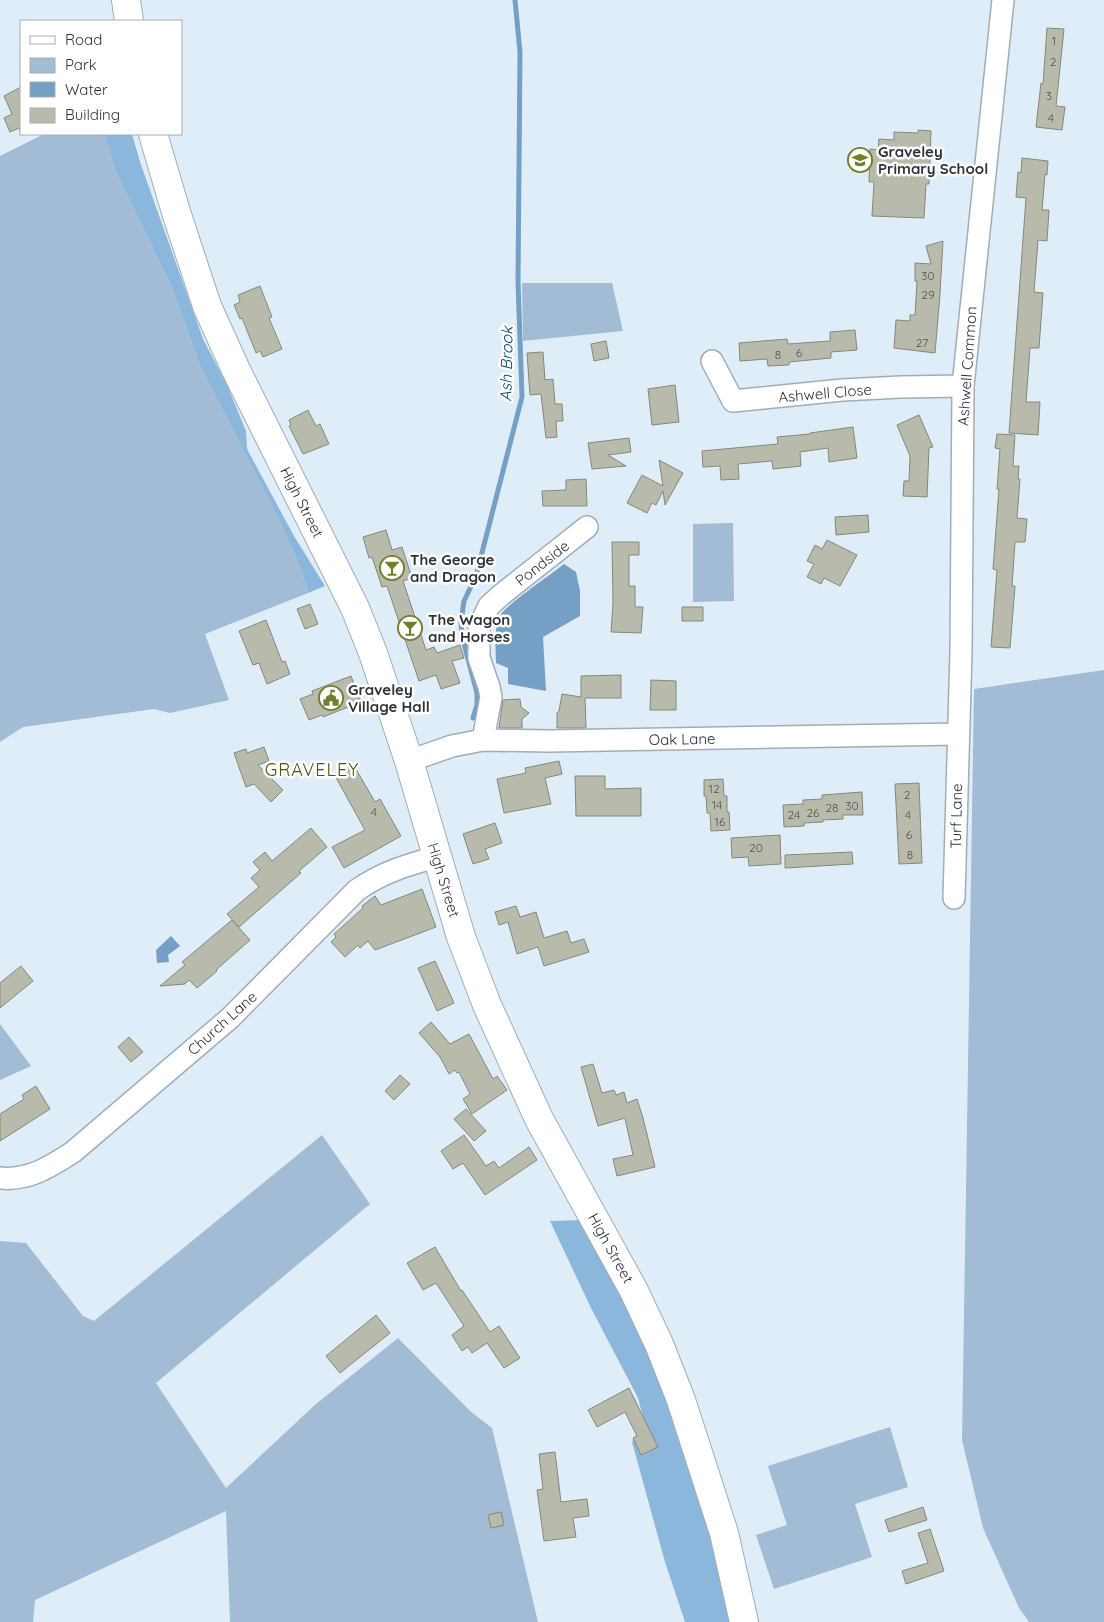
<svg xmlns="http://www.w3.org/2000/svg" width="1104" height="1622" font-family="Quicksand,sans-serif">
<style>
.green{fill:#a1bcd4}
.forest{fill:#8bb7dc}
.water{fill:#759fc4}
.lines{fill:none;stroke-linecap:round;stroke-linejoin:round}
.stream{stroke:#759fc4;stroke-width:5}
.building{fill:#b8bbac;stroke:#858879}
.minor-casing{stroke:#a0adb9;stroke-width:24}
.major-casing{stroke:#a0adb9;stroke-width:30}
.minor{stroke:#fff;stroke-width:21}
.major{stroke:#fff;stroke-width:28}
.labels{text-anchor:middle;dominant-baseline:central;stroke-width:5;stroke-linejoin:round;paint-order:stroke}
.number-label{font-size:12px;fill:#505555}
.poi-label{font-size:15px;font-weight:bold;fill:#2e3338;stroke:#fff;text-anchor:start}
.street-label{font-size:15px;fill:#2e3338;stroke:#fff}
.water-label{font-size:16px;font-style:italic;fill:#004a79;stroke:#fff}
.quarter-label{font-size:18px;letter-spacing:1px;fill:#4c5700;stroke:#fff}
</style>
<rect width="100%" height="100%" fill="#dfedf9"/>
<path class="green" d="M44 134H105L114 168 172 288 200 366 280 522 302 572 308 593 205 634 229 700 170 713 154 709 23 727 0 742V156Z
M522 283H612L623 331 523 341Z
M733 523 734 601 693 602V524Z
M1104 670V1622H1029L1019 1608 983 1528 962 1440 974 689Z
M0 1024 31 1066 0 1080Z
M322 1135 370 1204 156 1383 226 1488 316 1404 398 1338 470 1411 492 1428 538 1622H230L226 1511 35 1600 33 1622H0V1241L26 1243 83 1316 94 1321Z
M890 1427 908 1487 855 1504 872 1557 774 1589 756 1535 787 1525 768 1466Z"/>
<path class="forest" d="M105 134H132L140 162 203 339 227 385 246 431 247 449 294 536 325 586 308 593 302 572 280 522 200 366 172 288 114 168Z
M583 1220 674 1395 736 1622H685L665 1562 632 1442 644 1421 638 1398 591 1308 550 1221Z"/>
<path class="water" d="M564 564 576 572 580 591V616L543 637 546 691 508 684V668L496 663C496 647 493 631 500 616 504 606 552 574 564 564Z
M171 936 180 946 168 955 169 962 157 963 156 950Z"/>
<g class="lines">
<path class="stream" d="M473 718 477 705V693L462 636 461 622 464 601 476 576 522 397 518 282 520 52 515 0"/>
</g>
<path class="building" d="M1047 28 1064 29 1056 106 1065 107 1062 130 1036 127 1041 83 1043 84Z
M21 87V133L19 128 10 132 4 118 12 114 4 96Z
M918 130 931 131 929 184H926L924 218 872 216 874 182H869L870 149 878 150 879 139 894 140V132L918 133Z
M1022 158 1048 161 1047 175 1045 174 1042 210H1049L1047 241 1038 240 1034 292 1043 293 1039 348H1030L1026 402H1040L1038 435 1009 433 1026 198 1016 197 1018 172 1021 173Z
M943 241 940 294 935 353 894 348 896 320 910 321V315H915L917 281H915V263L931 264 926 246Z
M260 286 272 317 269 318 282 349 263 357 260 351 256 353 242 318 240 319 234 305 240 302 238 295Z
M855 330 857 350 831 352V358L789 362V365L768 366 767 359 740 361 739 343 787 339 788 344 830 341V332Z
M606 341 609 358 594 361 591 344Z
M543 352 545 380 553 379 555 404H562L563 421H556L557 437 546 438 541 394 530 395 527 353Z
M675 385 679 422 652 425 648 389Z
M308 410 316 426 320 424 329 444 303 454 289 426 291 425 289 420Z
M919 415 933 447 929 448 927 497 903 496 904 481H909L910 456 897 425Z
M853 427 857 458 829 462 828 448 800 452 801 466 773 469 772 461 738 464 739 479 721 480 720 466 703 467 702 451 778 444 777 437 810 434V433Z
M997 434 1015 435 1013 466H1019L1018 479H1020L1017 518 1027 519 1025 542H1015L1012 586H1015L1010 648 991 647 997 570 993 569 999 489H997L1000 449 995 448Z
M629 438 631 452 608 455 626 466 592 469 588 443Z
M659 460 683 473 665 505 663 491 656 505 652 503 647 513 627 503 642 475 663 486Z
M586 479 587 506H543L542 491 566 490V480Z
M868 515 869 532 836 535 835 517Z
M386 530 392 550 402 547 412 578 403 581 426 650 434 647 437 653 460 645 464 658 452 661 460 683 441 689 436 675 419 681 387 586 382 587 372 557 369 558 363 537Z
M827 540 857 555 840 586 824 578 821 584 807 577 814 564 807 561 815 545 822 549Z
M612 542H639V555H629V586H635V607H643L641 633 611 632 613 603Z
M310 604 318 624 305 629 297 609Z
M682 607H703V621H682Z
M266 620 282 662 285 661 290 674 267 684 259 663 253 665 239 631Z
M621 675V698H585L586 728H557V713L559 711 562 694 581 697V676Z
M351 676 361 702 323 717 322 715 309 720 300 699 313 694 312 691Z
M651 680 676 681V710H650Z
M520 699 521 707 529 713 522 719V728H499L503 700Z
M264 747 269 761 258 765 283 790 271 802 254 784 246 787 234 753 246 749 247 753Z
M559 761 562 774 545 778 551 804 504 813 497 779 526 773 525 768Z
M353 764 375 802 380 799 401 836 344 868 332 847 365 830 334 774Z
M575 776H605V789L641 788V816H576Z
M723 779 724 796H727V812H729L730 830 711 831 710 813H707L706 796H704V780Z
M919 783 922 863 899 864 895 784Z
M862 792 863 815H843V819L823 820V822L804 823V826L784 827 783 805 803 804V800L822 799V795Z
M495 823 502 843 485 849 489 859 473 864 463 834Z
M311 828 327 847 299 871 301 873 239 927 227 914 259 887 251 878 260 870 253 862 265 852 272 861Z
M780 835 781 864 749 866 748 857 732 858 731 838Z
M852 852 853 864 785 868V855Z
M422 889 436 927 375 950 368 941 360 948 358 945 345 957 331 942 336 937 334 934 363 908 362 906 375 896 381 905Z
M516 906 520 917 536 912 544 938 567 931 571 943 584 939 589 952 544 966 538 947 517 954 508 922 499 925 495 912Z
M232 920 250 940 216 970 217 971 197 988 189 980 185 984 160 986 185 965 182 962Z
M435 961 454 1003 437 1011 418 968Z
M21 966 33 981 0 1008V983Z
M431 1022 450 1044 469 1034 493 1079 497 1076 507 1090 472 1114 463 1099 470 1094 459 1072 457 1073 455 1070 449 1074 440 1057 419 1033Z
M129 1037 143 1052 131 1062 118 1047Z
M593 1064 602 1093 614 1090 616 1095 624 1092 627 1103 637 1099 643 1118 655 1167 617 1176 613 1159 633 1155 625 1118 598 1126 581 1067Z
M400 1075 410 1084 394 1100 385 1091Z
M36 1086 50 1109 0 1141V1114L24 1099 22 1095Z
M466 1109 486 1131 474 1141 454 1119Z
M464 1135 486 1166 494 1161 499 1168 529 1147 537 1160 485 1195 463 1163 453 1169 441 1151Z
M435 1247 461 1291 462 1290 490 1332 499 1326 520 1358 504 1368 487 1343 472 1353 468 1347 462 1351 452 1335 464 1326 436 1283 423 1290 407 1263Z
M376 1315 390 1333 340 1373 326 1356Z
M629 1388 658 1447 641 1455 633 1438 637 1436 625 1412 597 1427 588 1410Z
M555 1452 561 1502 587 1499 589 1516 573 1518 576 1537 544 1541 537 1490 543 1489 539 1454Z
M923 1507 927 1520 889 1532 885 1520Z
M501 1512 504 1525 491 1528 488 1515Z
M930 1529 944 1571 906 1584 902 1571 928 1563 918 1533Z"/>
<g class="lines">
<defs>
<path id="minor" d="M712 361 733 401 842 390 901 387 963 386
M483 740 491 697 489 687 479 658V627L489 606 501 595 587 527
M409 761 452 746 483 740 550 741 958 734
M954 898 961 652 963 386 1003 0
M0 1178C28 1181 50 1167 73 1152L230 1018 357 890C383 872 407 865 436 857"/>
<path id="major" d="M126 0 129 21
M153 134 176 212 207 306 236 370 355 608 373 653 409 761 461 937 487 1005 539 1119 633 1289 659 1344 681 1400 724 1533 744 1622"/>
</defs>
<use href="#minor" class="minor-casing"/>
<use href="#major" class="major-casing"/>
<use href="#minor" class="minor"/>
<use href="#major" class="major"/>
</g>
<defs>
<symbol id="school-ring" viewBox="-11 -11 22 22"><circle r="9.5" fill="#fff" stroke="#727f2c" stroke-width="1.5"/><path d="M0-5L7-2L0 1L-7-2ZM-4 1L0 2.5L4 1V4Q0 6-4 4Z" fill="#727f2c"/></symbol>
<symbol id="bar-ring" viewBox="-11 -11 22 22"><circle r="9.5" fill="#fff" stroke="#727f2c" stroke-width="1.5"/><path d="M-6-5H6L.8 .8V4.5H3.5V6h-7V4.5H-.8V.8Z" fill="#727f2c"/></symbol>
<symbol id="civic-ring" viewBox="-11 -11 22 22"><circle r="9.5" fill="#fff" stroke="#727f2c" stroke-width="1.5"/><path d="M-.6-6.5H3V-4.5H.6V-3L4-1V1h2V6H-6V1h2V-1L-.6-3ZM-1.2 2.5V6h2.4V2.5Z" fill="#727f2c"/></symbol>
</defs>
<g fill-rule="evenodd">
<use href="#school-ring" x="846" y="146" width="28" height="28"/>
<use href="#bar-ring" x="378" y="554" width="28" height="28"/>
<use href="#bar-ring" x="396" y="614" width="28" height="28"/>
<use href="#civic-ring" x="317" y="684" width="28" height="28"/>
</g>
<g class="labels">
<g class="number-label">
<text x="1054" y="40">1</text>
<text x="1053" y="61">2</text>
<text x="1049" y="95">3</text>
<text x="1051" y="117">4</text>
<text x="928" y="275">30</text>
<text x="928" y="294">29</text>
<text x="922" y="342">27</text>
<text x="799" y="352">6</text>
<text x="778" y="354">8</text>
<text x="714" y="788">12</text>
<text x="907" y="794">2</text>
<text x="717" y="804">14</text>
<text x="852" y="805">30</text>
<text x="832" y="807">28</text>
<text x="374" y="811">4</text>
<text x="813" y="812">26</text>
<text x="794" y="814">24</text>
<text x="908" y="814">4</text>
<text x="720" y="821">16</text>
<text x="909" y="834">6</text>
<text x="756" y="847">20</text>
<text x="910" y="854">8</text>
</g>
<g class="poi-label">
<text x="878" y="151">Graveley<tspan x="878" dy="17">Primary School</tspan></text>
<text x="410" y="559">The George<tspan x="410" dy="17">and Dragon</tspan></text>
<text x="428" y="619">The Wagon<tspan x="428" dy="17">and Horses</tspan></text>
<text x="348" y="689">Graveley<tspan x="348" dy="17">Village Hall</tspan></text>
</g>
<g class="street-label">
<text transform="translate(967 366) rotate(-86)">Ashwell Common</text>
<text transform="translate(825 393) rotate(-5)">Ashwell Close</text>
<text transform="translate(302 502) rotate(63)">High Street</text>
<text transform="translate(542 563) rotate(-38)">Pondside</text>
<text transform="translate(682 739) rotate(-1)">Oak Lane</text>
<text transform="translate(956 816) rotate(-89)">Turf Lane</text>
<text transform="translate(444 880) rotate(73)">High Street</text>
<text transform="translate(222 1023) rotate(-42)">Church Lane</text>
<text transform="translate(611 1248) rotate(61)">High Street</text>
</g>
<g class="water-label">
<text transform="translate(506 364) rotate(-89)">Ash Brook</text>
</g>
<g class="quarter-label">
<text x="312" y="769">GRAVELEY</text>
</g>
</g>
<rect x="20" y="20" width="162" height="115" fill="#ffffff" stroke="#abadaf"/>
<rect x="30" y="36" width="25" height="8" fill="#ffffff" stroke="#abadaf"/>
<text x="65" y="45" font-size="15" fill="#2e3338">Road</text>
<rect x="30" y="58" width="25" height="15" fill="#a1bcd4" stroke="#abadaf"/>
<text x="65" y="70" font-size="15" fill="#2e3338">Park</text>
<rect x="30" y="82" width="25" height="15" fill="#759fc4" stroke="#abadaf"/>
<text x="65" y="95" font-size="15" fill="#2e3338">Water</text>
<rect x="30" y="108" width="25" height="15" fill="#b8bbac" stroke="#abadaf"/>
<text x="65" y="120" font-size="15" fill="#2e3338">Building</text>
</svg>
